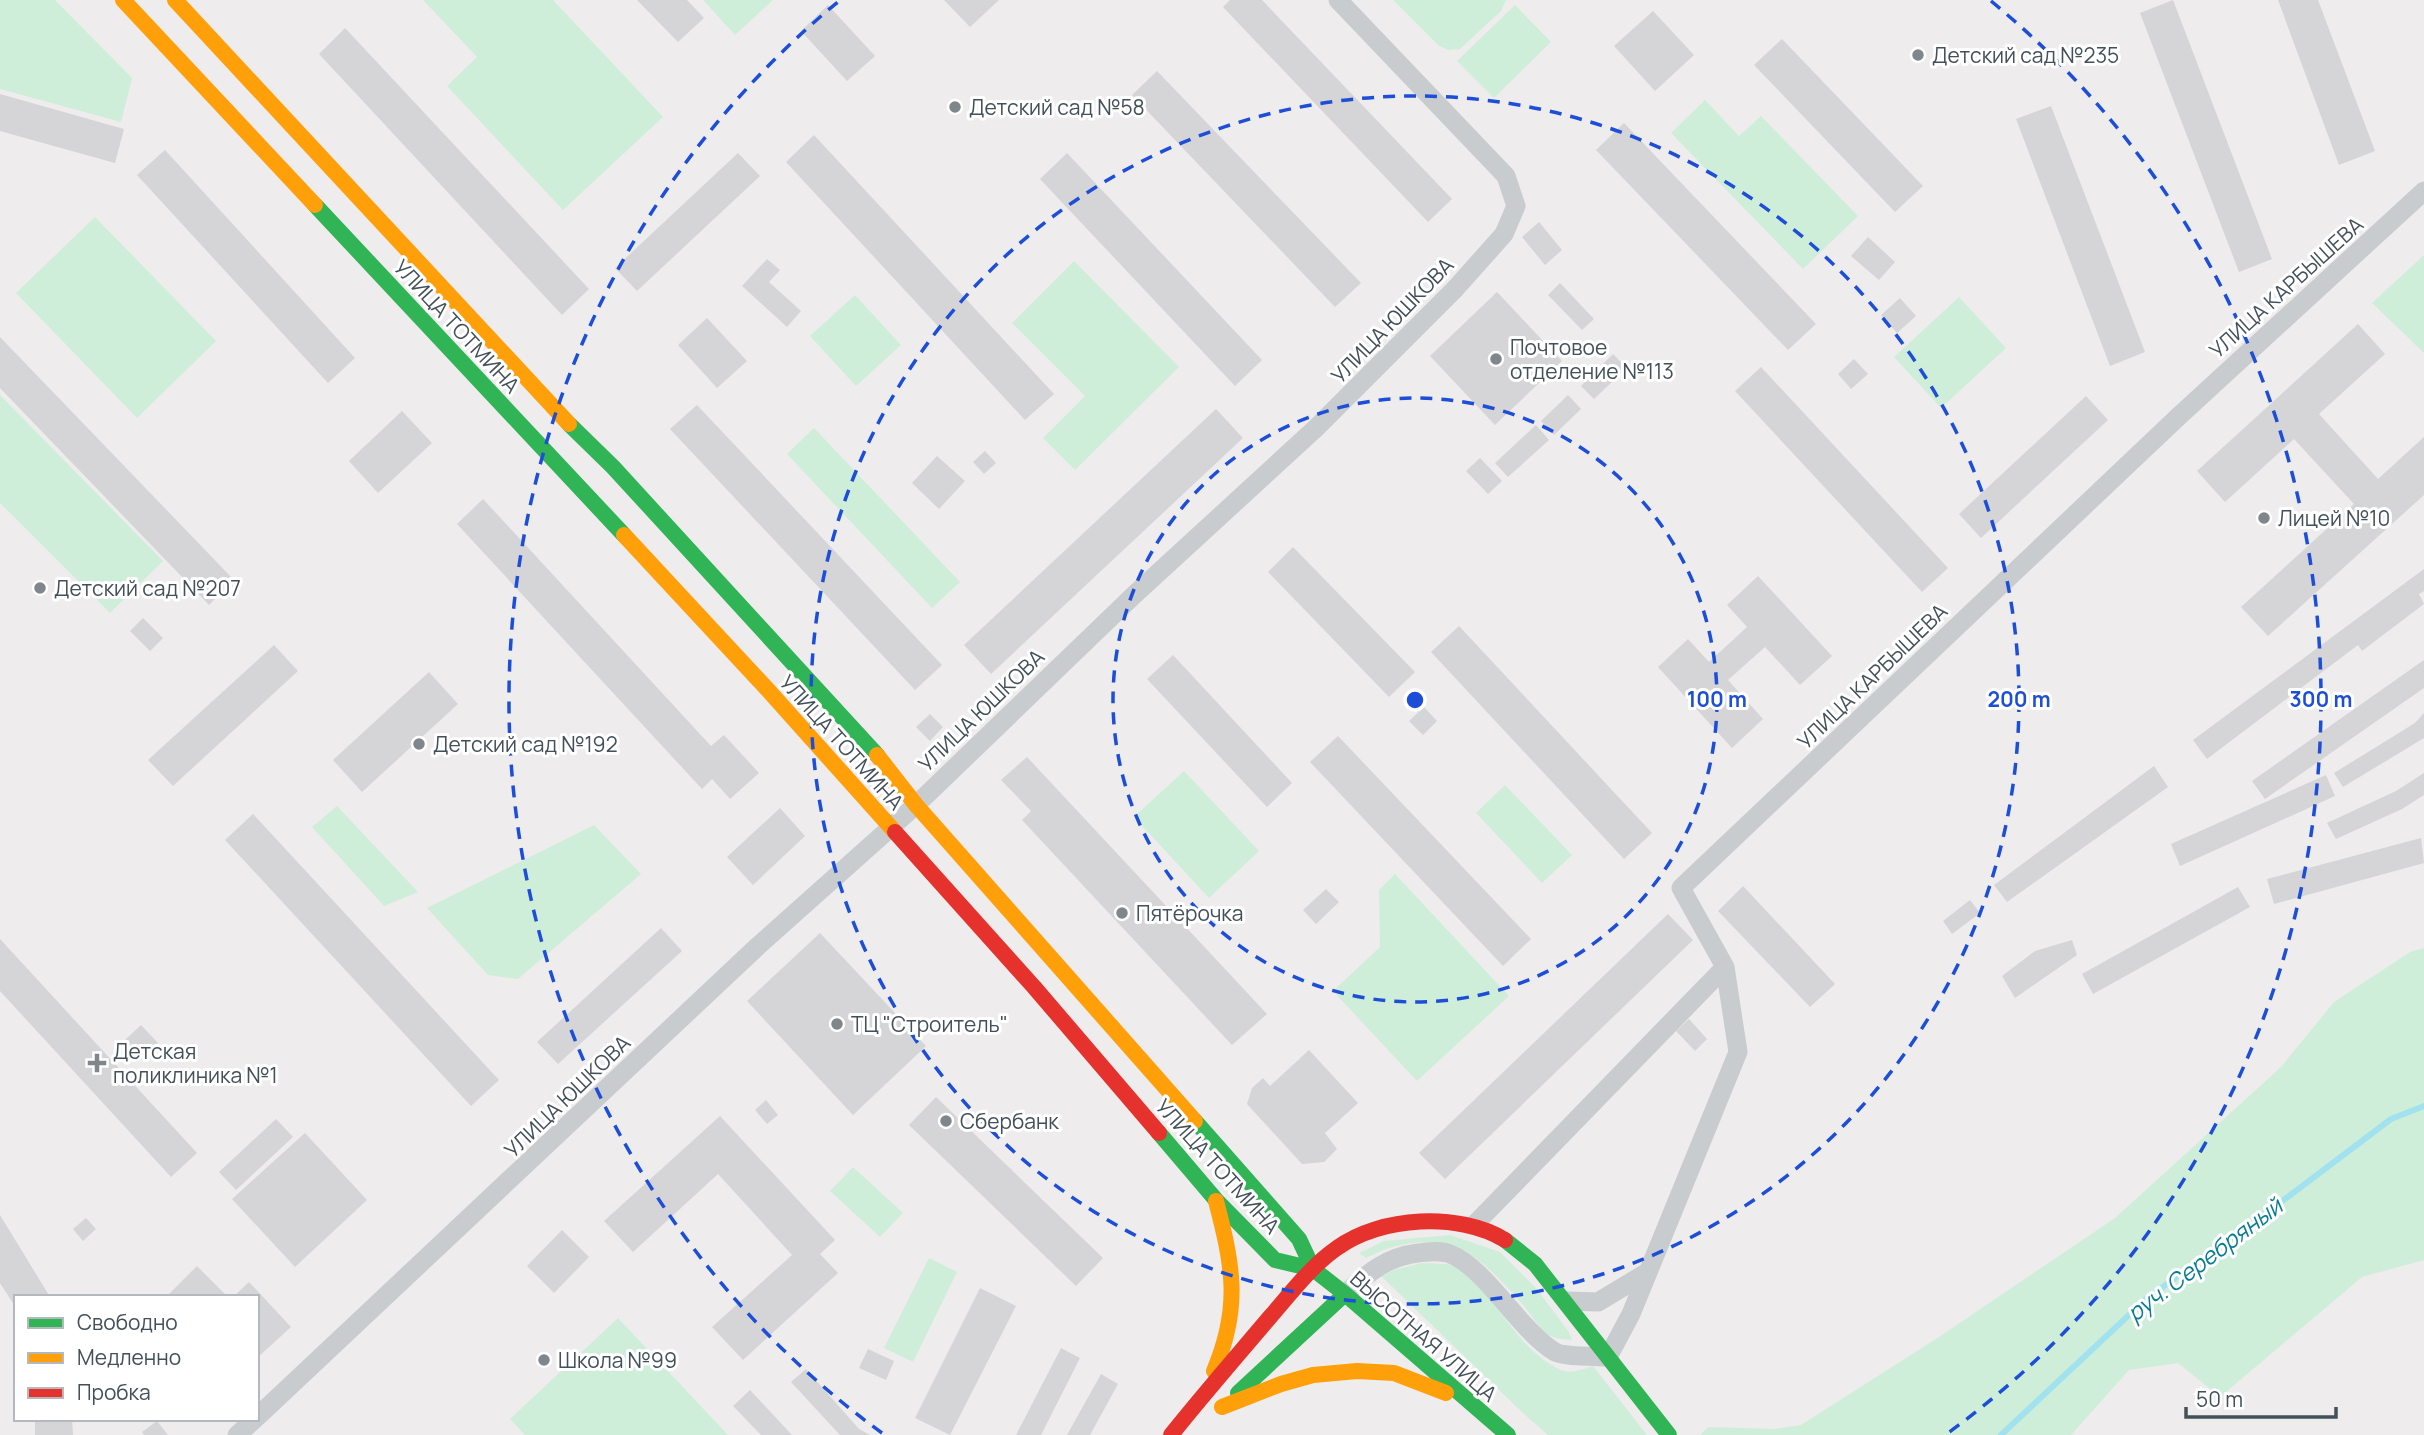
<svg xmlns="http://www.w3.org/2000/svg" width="2424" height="1435" font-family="Manrope,sans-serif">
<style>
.green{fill:#cfeeda}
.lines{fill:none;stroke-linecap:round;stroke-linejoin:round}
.stream{stroke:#a2e2ef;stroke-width:6}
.building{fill:#d5d4d7}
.street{stroke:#c8ccce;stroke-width:19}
.fast{stroke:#30b455;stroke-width:16}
.slow{stroke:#ff9f0a;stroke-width:16}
.jam{stroke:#e5322d;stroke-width:16}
.ring{fill:none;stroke:#1d4ed8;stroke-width:3.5;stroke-dasharray:12 9}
.poi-dot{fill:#7f878d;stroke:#fff;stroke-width:2.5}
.labels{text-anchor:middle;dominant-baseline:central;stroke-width:6;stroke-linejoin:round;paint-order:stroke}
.poi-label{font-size:21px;fill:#43505a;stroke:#fff;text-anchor:start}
.street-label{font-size:21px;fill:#43505a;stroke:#fff}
.water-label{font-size:23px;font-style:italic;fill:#077c94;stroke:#fff}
.centre{fill:#1d4ed8;stroke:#fff;stroke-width:3.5}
.ring-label{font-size:21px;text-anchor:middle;font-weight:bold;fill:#1d4ed8;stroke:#fff;stroke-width:6;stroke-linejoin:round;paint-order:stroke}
</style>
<rect width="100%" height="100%" fill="#eeeced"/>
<path class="green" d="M0 0H55L132 78 121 122 0 89Z
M423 0H553L663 117 563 210 447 86 477 57Z
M703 0H773L735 35Z
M1393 0H1506L1501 11 1460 49 1448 50 1438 45Z
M1515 5 1551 42 1494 98 1457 61Z
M1705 100 1739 136 1761 116 1858 216 1803 269 1671 133Z
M95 217 216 341 137 418 16 293Z
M2424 255V353L2372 303Z
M1074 261 1179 367 1075 470 1043 438 1085 396 1012 323Z
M855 295 901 345 856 386 810 336Z
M1959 297 2006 348 1941 408 1894 357Z
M0 395 163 561 110 613 0 503Z
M814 428 960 582 932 608 787 454Z
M1184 771 1259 851 1209 898 1134 817Z
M1505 785 1572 855 1542 883 1476 813Z
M337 806 418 892 384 906 312 827Z
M594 825 641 874 518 979 488 975 427 908Z
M1395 874 1509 996 1417 1081 1333 991 1380 947 1379 890Z
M2424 948V1260L2362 1277 2220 1397 2178 1363 2129 1370 2071 1435H1700L1708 1427 1775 1429 1801 1425 1939 1337 2115 1218 2281 1067 2334 1002 2410 952Z
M853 1167 903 1213 880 1237 830 1191Z
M1450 1235 1500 1252 1536 1288 1569 1332 1572 1340C1541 1339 1541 1326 1523 1305 1507 1287 1489 1266 1468 1253 1438 1234 1396 1242 1366 1258L1359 1253 1384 1241Z
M929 1258 957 1272 913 1362 884 1348Z
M1422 1263C1432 1264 1450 1262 1459 1268 1497 1295 1516 1350 1561 1370 1571 1374 1584 1369 1593 1366L1647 1435H1548L1523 1413 1381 1276 1394 1270Z
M618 1318 728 1435H525L510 1419Z"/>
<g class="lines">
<path class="stream" d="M2001 1435 2146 1299 2285 1199 2391 1119 2424 1106"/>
</g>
<path class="building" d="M637 0H687L704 18 678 42Z
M944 0H999L970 27Z
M1230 0H1262L1452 199 1428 222 1223 7Z
M2173 0 2272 259 2239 272 2140 13Z
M2278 0H2318L2375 151 2339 165Z
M828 5 875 56 847 81 801 31Z
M1653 11 1694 55 1655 91 1614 46Z
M345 28 589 289 562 315 319 54Z
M1782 39 1923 186 1895 212 1754 65Z
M1157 71 1361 283 1335 307 1132 95Z
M0 94 124 129 115 163 0 131Z
M2051 106 2145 352 2110 366 2016 119Z
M1624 123 1816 324 1788 350 1596 150Z
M814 135 1054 394 1025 420 786 162Z
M165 150 355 358 328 383 137 175Z
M738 153 760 176 637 291 615 268Z
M1067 153 1262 360 1235 386 1040 179Z
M1539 222 1562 250 1545 265 1522 237Z
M1868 237 1895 262 1879 280 1851 256Z
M767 259 780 270 769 282 801 311 787 327 742 286Z
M1560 283 1594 319 1582 330 1548 295Z
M1497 292 1562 361 1495 425 1430 356Z
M1900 298 1916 316 1897 333 1881 315Z
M707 318 747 361 717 388 678 345Z
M2358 324 2385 354 2319 414 2378 479 2424 437V495L2268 636 2241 607 2354 504 2294 439 2225 502 2197 471Z
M0 337 234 580 209 605 0 388Z
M1613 354 1627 368 1594 399 1581 386Z
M1854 359 1868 374 1851 389 1838 374Z
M1761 367 1948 568 1922 592 1735 391Z
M1568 395 1581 409 1554 435 1541 421Z
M2086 396 2108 420 1981 538 1959 514Z
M697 405 942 665 915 690 670 429Z
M1216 409 1243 438 991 674 964 645Z
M402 411 432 443 378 493 349 461Z
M1536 425 1549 440 1508 477 1495 463Z
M985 451 996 463 984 474 973 462Z
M937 456 965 481 939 509 912 483Z
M1480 458 1502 481 1488 494 1466 471Z
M483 499 711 746 724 735 759 773 730 799 712 779 702 789 457 524Z
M1293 547 1415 672 1389 697 1268 572Z
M2424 569V591L2419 594 2424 604 2362 651 2358 645 2207 759 2193 740Z
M1758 576 1832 656 1800 685 1765 647 1728 680 1763 719 1732 748 1658 667 1688 639 1709 662 1747 627 1727 605Z
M143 618 163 638 150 651 130 631Z
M1459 626 1652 833 1624 859 1431 652Z
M274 645 298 671 173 786 148 760Z
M1173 655 1292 783 1267 807 1147 679Z
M2424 660V688L2265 799 2252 781Z
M429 672 458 704 362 792 333 760Z
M1424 707 1437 721 1423 735 1409 721Z
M2424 713V738L2343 787 2334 773 2415 723Z
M930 714 943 727 930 741 916 727Z
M1338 736 1531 939 1503 966 1310 762Z
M1027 757 1267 1014 1232 1045 1022 820 1031 811 1001 780Z
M2154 766 2168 787 2007 902 1994 885Z
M2424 773V795L2402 809 2336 839 2327 823 2396 791Z
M2326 775 2335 796 2180 866 2171 844Z
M780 808 805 836 753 885 727 857Z
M253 814 499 1080 471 1106 225 840Z
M2421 838 2424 863 2274 904 2267 879Z
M1743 886 1835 984 1810 1007 1718 911Z
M2238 887 2250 907 2093 994 2082 974Z
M1326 889 1339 902 1316 924 1303 910Z
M1970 900 1980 913 1952 934 1943 921Z
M1668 914 1693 940 1445 1179 1419 1153Z
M661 928 682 951 558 1064 537 1042Z
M820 933 926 1046 853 1115 747 1001Z
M0 939 197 1153 171 1177 0 991Z
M2072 940 2077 955 2015 998 2002 976 2035 951Z
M1689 1019 1707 1039 1695 1051 1676 1031Z
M141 1025 158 1043 142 1058 125 1040Z
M1309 1050 1358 1103 1325 1133 1337 1149 1324 1162 1302 1164 1247 1104 1252 1088 1263 1078 1270 1086Z
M936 1097 1103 1258 1076 1286 909 1125Z
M766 1100 778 1115 767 1124 755 1110Z
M720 1116 835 1240 820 1254 838 1273 743 1360 712 1327 792 1255 718 1174 633 1252 604 1221Z
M276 1119 293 1137 236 1190 219 1172Z
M305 1133 367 1200 295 1267 232 1199Z
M0 1215 50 1297H16V1308L0 1283Z
M86 1218 96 1229 83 1241 73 1229Z
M562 1230 589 1257 554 1293 527 1266Z
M197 1266 228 1297H166Z
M249 1282 291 1327 257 1358V1297H233Z
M980 1288 1016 1306 950 1435 915 1418Z
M1061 1348 1080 1358 1041 1435H1016Z
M868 1349 894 1361 886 1380 859 1368Z
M806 1369 859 1429 870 1435H840L791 1382Z
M1101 1374 1118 1384 1090 1435H1067Z
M750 1390 792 1435H761L733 1406Z
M35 1419H72L73 1435H35Z
M157 1421 168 1435H144L142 1432Z"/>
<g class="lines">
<path class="street" d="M1474 1225 1725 967
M1345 1294C1368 1273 1386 1257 1418 1253 1428 1252 1440 1250 1450 1254 1486 1268 1518 1329 1555 1352 1564 1357 1596 1356 1608 1357L1631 1314 1738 1052 1725 967 1681 888 2178 417 2424 191
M1566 1301 1598 1302 1646 1273
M257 1417 758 946 916 805 1134 595 1316 428 1455 289 1504 234 1516 206 1506 176 1338 0
M237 1435 255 1419"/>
<path class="fast" d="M315 205 624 535
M569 424 613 467 877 755
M1195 1121 1299 1239 1313 1269
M1159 1133 1216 1200 1275 1260 1313 1269 1345 1294 1508 1435
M1505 1240 1535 1264 1669 1435
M1238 1393 1345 1294"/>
<path class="slow" d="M123 0 315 205
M175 0 569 424
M624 535 768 690 895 832
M877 755 916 805 1195 1121
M1214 1371C1241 1307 1233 1266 1216 1201
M1222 1407 1281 1384 1313 1375 1357 1371 1394 1373 1446 1393"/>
<path class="jam" d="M895 832 1034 987 1159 1133
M1171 1435C1203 1395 1237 1356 1270 1317 1291 1293 1311 1266 1337 1248 1381 1216 1459 1212 1505 1240"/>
</g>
<g class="ring">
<circle cx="1415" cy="700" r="302"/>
<circle cx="1415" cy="700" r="604"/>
<path d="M882 1433A906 906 0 0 1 839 1M1991 1A906 906 0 0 1 1948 1433"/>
</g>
<g class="poi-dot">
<circle cx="1918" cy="55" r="7"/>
<circle cx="955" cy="107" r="7"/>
<circle cx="1496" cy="359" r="7"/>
<circle cx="2264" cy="518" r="7"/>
<circle cx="40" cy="588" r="7"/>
<circle cx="419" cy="744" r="7"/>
<circle cx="1122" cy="913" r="7"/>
<circle cx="837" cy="1024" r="7"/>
<path d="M93.5 1052.5h7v7h7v7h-7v7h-7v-7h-7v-7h7z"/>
<circle cx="946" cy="1121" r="7"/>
<circle cx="544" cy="1360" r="7"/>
</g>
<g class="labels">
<g class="poi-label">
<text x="1932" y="55">Детский сад №235</text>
<text x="969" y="107">Детский сад №58</text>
<text x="1510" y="347">Почтовое<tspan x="1510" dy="24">отделение №113</tspan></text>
<text x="2278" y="518">Лицей №10</text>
<text x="54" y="588">Детский сад №207</text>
<text x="433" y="744">Детский сад №192</text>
<text x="1136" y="913">Пятёрочка</text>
<text x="851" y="1024">ТЦ "Строитель"</text>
<text x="113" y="1051">Детская<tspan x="113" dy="24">поликлиника №1</tspan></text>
<text x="960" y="1121">Сбербанк</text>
<text x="558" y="1360">Школа №99</text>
</g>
<g class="street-label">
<text transform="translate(2286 287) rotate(-42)">УЛИЦА КАРБЫШЕВА</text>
<text transform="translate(1392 320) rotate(-46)">УЛИЦА ЮШКОВА</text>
<text transform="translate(457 326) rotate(47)">УЛИЦА ТОТМИНА</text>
<text transform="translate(1872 676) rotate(-44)">УЛИЦА КАРБЫШЕВА</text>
<text transform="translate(981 710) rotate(-44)">УЛИЦА ЮШКОВА</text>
<text transform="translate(842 742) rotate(48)">УЛИЦА ТОТМИНА</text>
<text transform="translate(567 1096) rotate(-44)">УЛИЦА ЮШКОВА</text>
<text transform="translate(1218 1166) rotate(48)">УЛИЦА ТОТМИНА</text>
<text transform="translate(1424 1336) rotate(41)">ВЫСОТНАЯ УЛИЦА</text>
</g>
<g class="water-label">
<text transform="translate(2204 1259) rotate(-37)">руч. Серебряный</text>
</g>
</g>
<circle cx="1415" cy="700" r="10" class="centre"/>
<g class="ring-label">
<text x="1717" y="707">100 m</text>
<text x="2019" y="707">200 m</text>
<text x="2321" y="707">300 m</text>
</g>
<rect x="14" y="1295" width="245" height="126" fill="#ffffff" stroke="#b4b9bd" stroke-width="2"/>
<rect x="28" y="1318" width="35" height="10" fill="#30b455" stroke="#b4b9bd" stroke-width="2"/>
<text x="77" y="1330" font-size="21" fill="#43505a">Свободно</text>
<rect x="28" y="1353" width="35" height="10" fill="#ff9f0a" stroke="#b4b9bd" stroke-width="2"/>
<text x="77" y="1365" font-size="21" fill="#43505a">Медленно</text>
<rect x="28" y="1388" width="35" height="10" fill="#e5322d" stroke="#b4b9bd" stroke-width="2"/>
<text x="77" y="1400" font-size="21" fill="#43505a">Пробка</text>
<path d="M2186 1407v10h150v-10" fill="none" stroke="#43505a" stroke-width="3.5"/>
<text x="2196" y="1407" font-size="21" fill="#43505a" stroke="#ffffff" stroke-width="5" paint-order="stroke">50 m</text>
</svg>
